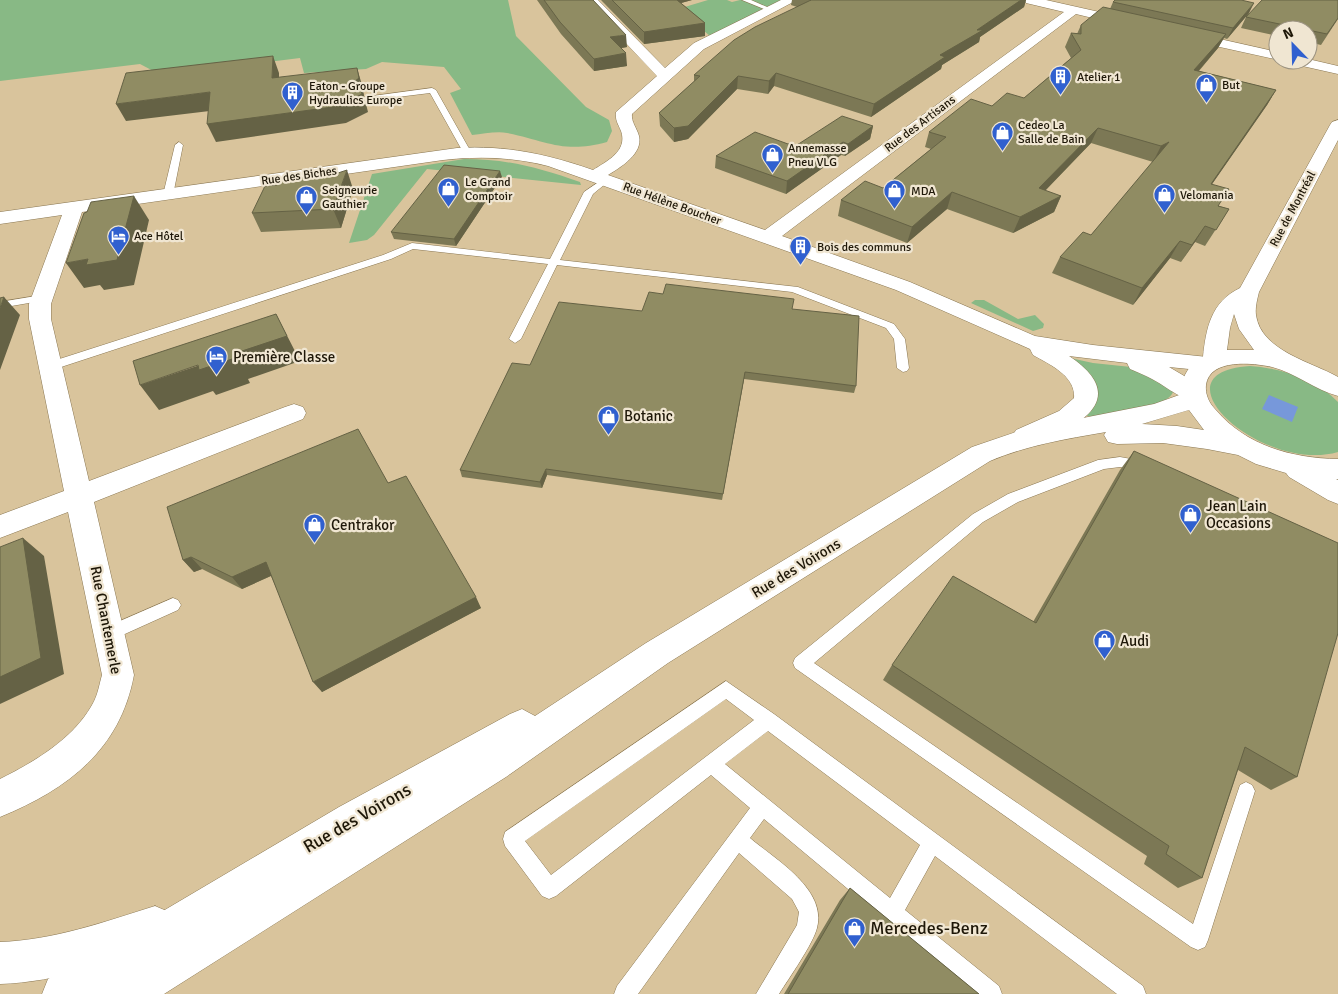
<svg xmlns="http://www.w3.org/2000/svg" width="1338" height="994" font-family="Signika,sans-serif">
<style>
.green{fill:#88b985}
.water{fill:#7798da}
.lines{fill:none;stroke-linecap:round;stroke-linejoin:round}
.service-casing{stroke:#8a7752;stroke-width:1}
.minor-casing{stroke:#8a7752;stroke-width:1}
.tertiary-casing{stroke:#8a7752;stroke-width:1}
.service{fill:#fff;fill-rule:evenodd}
.minor{fill:#fff;fill-rule:evenodd}
.tertiary{fill:#fff;fill-rule:evenodd}
.wall{fill:#7c7855}
.shaded-wall{fill:#656245}
.building{fill:#908c63;stroke:#656245}
.labels{text-anchor:middle;dominant-baseline:central;stroke-width:4.5;stroke-linejoin:round;paint-order:stroke}
.far-poi-label{font-size:12px;fill:#1e1708;stroke:#f0e6d2;text-anchor:start}
.far-street-label{font-size:12px;fill:#1e1708;stroke:#f0e6d2}
.poi-label{font-size:15px;fill:#1e1708;stroke:#f0e6d2;text-anchor:start}
.street-label{font-size:15px;fill:#1e1708;stroke:#f0e6d2}
.near-street-label{font-size:18px;fill:#1e1708;stroke:#f0e6d2}
.near-poi-label{font-size:18px;fill:#1e1708;stroke:#f0e6d2;text-anchor:start}
</style>
<rect width="100%" height="100%" fill="#d9c49c"/>
<path class="green" d="M0 0H508L516 36 586 107 609 120 612 131 607 142C564 154 547 141 507 133 497 131 483 134 472 135L450 93 461 89 444 67 382 62 366 69 304 73 300 58 161 75 140 64 0 81Z
M708 0H727L732 2 740 0H785L710 36 678 9Z
M464 159C509 159 539 168 580 182L581 185 427 169 374 235 367 240 349 243 372 174Z
M975 300H984L1018 319 1035 315 1044 324 1043 328 1033 331 971 303Z
M1070 358 1093 363 1131 367 1171 388 1173 392C1167 409 1108 414 1090 417L1084 414Z
M1250 366C1280 368 1316 379 1338 402V452C1262 474 1149 372 1250 366Z"/>
<path class="water" d="M1269 395 1298 407 1292 422 1262 409Z"/>
<g class="lines">
<defs>
<path id="service" d="M742 0H751L774 10 769 11Z
M432 88 436 90 471 152 470 154 463 152 430 93 365 101 361 99 365 97Z
M179 142 183 145 173 195 168 198 163 195 175 145Z
M606 177 610 180 593 194 560 260 798 287 894 324 905 339 909 368 907 371 903 372 897 368 894 339 886 328 792 292 557 265 521 339 515 343 509 339 548 264 413 249 391 259 55 369H47L45 366 47 363 383 255 412 243 550 259 584 192Z
M42 295 46 296 47 298 46 300 0 308V302Z
M1120 457 1148 462 1150 466 1148 470 1143 471 1120 467 1104 469 1018 502 983 522 814 663 1193 924 1240 785 1246 782 1252 785 1255 791 1208 940 1205 947 1198 950 1191 947 795 668 793 663 795 658 973 514 1008 494 1098 460Z
M173 598 178 600 181 605 178 610 116 638 110 640 104 638 102 633 104 628Z
M726 681 774 714 1143 986 1146 994H1117L935 856 905 910 999 986 1002 994H974L764 819 750 838C776 860 827 889 817 928 813 944 789 978 779 994H756L797 925 799 912 792 899 739 853 638 994H614L617 986 750 808 711 775 556 896 549 899 542 896 505 846 503 839 505 832ZM726 699 754 720 551 875 525 841ZM768 731 920 845 890 898 725 764Z"/>
<path id="minor" d="M585 0H598L665 68 694 43 781 0H797L704 49 632 114C631 122 637 128 639 136 643 154 621 167 608 175L765 230 1064 12 1026 3 1024 0H1046L1135 20 1136 23 1130 27 1076 14 782 236 910 282 1035 336 1093 345 1217 358 1221 363 1217 368 1209 371 1169 367 1203 387 1206 393 1203 399C1184 404 1168 387 1152 379 1145 375 1137 372 1130 369L1127 363 1069 356C1120 390 1097 417 1052 436 1040 441 1029 448 1016 444L1012 437 1016 430 1059 411 1074 398C1076 376 1049 364 1033 355L1030 349 896 290 548 166C513 157 479 156 443 160L82 212 51 304V319L89 481 285 407 294 404 303 407 306 413 303 419 94 502 134 675C120 750 68 789 0 817V779C34 762 73 739 92 705 98 695 99 685 102 675L68 512 0 538V515L64 491 29 319V304L62 215 0 224V212L457 148C505 145 547 154 593 170 607 161 628 151 621 131 618 124 615 120 616 112L657 76Z
M1184 31 1278 52 1279 60 1179 38 1177 35Z
M1308 59 1338 66V74L1289 63 1287 60Z
M155 906 169 912 175 926 169 940C116 962 58 982 0 984V942C54 940 104 922 155 906Z"/>
<path id="tertiary" d="M1338 120V140L1259 292C1257 300 1255 308 1256 315 1261 351 1312 362 1338 377V396C1315 390 1296 373 1272 367 1253 363 1210 358 1206 385 1205 394 1209 403 1215 409 1246 446 1292 458 1338 459V479H1336L1338 480V504L1328 500 1289 477 1286 473 1256 464 1238 455 1207 449 1163 443 1117 444 1108 442 1104 435 1106 432C1066 439 1028 445 990 461L668 663 506 777 164 994H42L48 979 339 807 510 714 522 709 535 716 646 643 972 447 1022 430 1154 404 1182 394C1180 379 1189 363 1203 357 1206 328 1211 302 1240 288L1330 125 1332 122ZM1234 314 1239 329 1254 350H1227L1230 328ZM1189 410 1204 430 1177 426 1142 424Z"/>
</defs>
<use href="#service" class="service-casing"/>
<use href="#minor" class="minor-casing"/>
<use href="#tertiary" class="tertiary-casing"/>
<use href="#service" class="service"/>
<use href="#minor" class="minor"/>
<use href="#tertiary" class="tertiary"/>
</g>
<path class="wall" d="M537 0H593L627 47 621 48 627 66 594 71 561 34Z
M601 0H692L681 3 705 23V36L644 44Z
M792 0H1026L1024 7 980 37 979 42 942 65 941 69 871 117 774 86 768 94 737 89 688 139 674 142 660 126 659 113 694 82V75L797 7 791 5Z
M1113 2 1249 13 1227 39 1224 38 1218 48 1199 71 1276 90 1267 105 1212 184 1219 206 1229 209 1205 246 1195 242 1181 262 1170 258 1133 305 1052 273 1060 257 1091 235 1153 162 1091 143 1045 191 1061 196 1054 212 1013 233 947 209 907 243 838 216 841 200 883 188 931 149 925 147 929 132 992 106 1024 98 1071 58 1065 47 1071 33 1077 34 1081 25 1110 9Z
M1246 17 1338 19 1321 45 1308 42V30H1278V36L1241 28Z
M873 126 870 139 845 156 841 155 786 194 715 168 716 156 788 144 797 145Z
M502 177 456 246 394 239 391 232Z
M277 185 353 189 341 228 261 232 252 213Z
M792 309 856 386 854 393 744 379 722 500 547 475 542 488 462 477 460 470 530 365 642 311Z
M1134 451 1297 777 1271 790 1238 770 1202 878 1178 888 1144 864 1147 856 883 680 892 665 1033 622 1120 470Z
M388 483 481 608 322 692 271 576 242 589 202 569 194 572 183 560Z
M850 888 979 994H784L840 900Z"/>
<path class="shaded-wall" d="M670 0H692L670 6Z
M1021 0H1026L1024 7 980 37 979 42 942 65 941 69 871 117 874 104 940 55Z
M1254 3 1249 13 1227 39 1233 28Z
M705 23V36L644 44V32Z
M1226 34 1218 48 1187 84 1194 70Z
M626 35 627 47 610 50V37Z
M626 53 627 66 594 71V59Z
M273 56 279 73V96L272 78Z
M357 68 362 85 364 95V96L368 112 346 123 216 142 207 124 354 82Z
M776 73 774 86 768 94 769 81Z
M738 76 737 89 688 139 674 142V128Z
M1276 90 1267 105 1201 200 1211 184Z
M210 92 218 110 126 121 116 104Z
M873 126 870 139 845 156 848 144Z
M1098 128 1091 143 1032 204 1039 188Z
M843 142 841 155 786 194 787 181Z
M1169 142 1153 162 1161 146Z
M347 170 353 189 341 228 333 209Z
M500 171 502 177 456 246 454 239Z
M952 192 947 209 907 243 912 227Z
M134 196 149 220 134 285 104 290 100 285 84 288 66 263 88 259Z
M1061 196 1054 212 1013 233 1020 217Z
M1205 226 1195 242 1181 262 1192 245Z
M1180 241 1170 258 1133 305 1142 288Z
M4 297 20 315 0 370V308Z
M276 314 300 361 248 379 250 383 216 395 213 391 159 410 140 385 233 354Z
M745 372 744 379 722 500 723 494Z
M546 469 547 475 542 488 540 482Z
M23 538 44 556 64 674 0 704V677Z
M191 557 202 569 194 572 183 560Z
M266 562 275 574 242 589 232 577Z
M476 597 481 608 322 692 313 682Z"/>
<path class="building" d="M544 0H593L626 35 610 37 626 53 594 59 560 22Z
M612 0H677L705 23 644 32Z
M810 0H1021L977 30H983L940 55 945 57 874 104 776 73 769 81 738 76 688 126 674 128 659 113 700 76 694 75 734 40 755 27 811 0Z
M1115 0H1241L1254 3 1233 28 1113 2Z
M1262 0H1338V18L1327 34 1246 17Z
M1103 7 1226 34 1194 70 1276 90 1211 184 1229 189 1218 206 1229 209 1216 230 1205 226 1192 245 1180 241 1142 288 1060 257 1083 232 1091 235 1169 142 1161 146 1098 128 1039 188 1061 196 1020 217 952 192 912 227 841 200 865 181 883 188 946 137 929 132 971 99 992 106 1007 93 1024 98 1081 50 1071 33 1081 34V25Z
M273 56 272 78 357 68 359 78 354 82 360 85 362 94 340 106 207 124 210 92 116 104 126 73Z
M842 116 873 126 848 144 843 142 787 181 716 156 755 132 788 144 790 143 797 145Z
M444 165 500 171 454 239 391 232Z
M347 170 333 209 252 213 265 186 277 185V179L326 177Z
M134 196 117 260 86 265 88 259 66 263 84 213 87 212 91 202Z
M666 284 794 299 792 309 859 316 856 386 745 372 723 494 546 469 540 482 460 470 512 363 530 365 559 302 642 311 649 292 663 294Z
M4 297 0 308V298Z
M276 314 287 336 233 354 235 358 199 370 198 365 140 385 133 361Z
M358 429 388 483 406 476 476 597 313 682 266 562 232 577 191 557 183 560 167 507Z
M1134 451 1338 543V633L1297 777 1245 747 1202 878 1166 854 1169 846 892 665 953 576 1036 623Z
M23 538 41 658 0 677V547Z
M850 888 979 994H788Z"/>
<defs>
<symbol id="building-pin" viewBox="-11 -11 22 30"><path d="M0 17L-7.5 6A9.5 9.5 0 1 1 7.5 6Z" fill="#3060cf" stroke="#f0e6d2"/><path d="M-4-6H4V6H1V3H-1V6H-4ZM-2.5-4.3h1.7v1.8h-1.7ZM.8-4.3h1.7v1.8H.8ZM-2.5-1h1.7V.8h-1.7ZM.8-1h1.7V.8H.8Z" fill="#fff"/></symbol>
<symbol id="shop-pin" viewBox="-11 -11 22 30"><path d="M0 17L-7.5 6A9.5 9.5 0 1 1 7.5 6Z" fill="#3060cf" stroke="#f0e6d2"/><path d="M-5-2.5h2.3a2.7 3.5 0 0 1 5.4 0H5L5.5 6h-11ZM-1.5-2.5h3a1.5 2.3 0 0 0-3 0Z" fill="#fff"/></symbol>
<symbol id="hotel-pin" viewBox="-11 -11 22 30"><path d="M0 17L-7.5 6A9.5 9.5 0 1 1 7.5 6Z" fill="#3060cf" stroke="#f0e6d2"/><path d="M-6-4.5h1.5V1H6V5H4.5V3h-9V5H-6ZM-4 0a1.8 1.8 0 1 1 3.6 0ZM.5 0V-2.5h3Q6-2.5 6 0Z" fill="#fff"/></symbol>
</defs>
<g fill-rule="evenodd">
<use href="#building-pin" x="1048" y="64" width="25" height="34"/>
<use href="#shop-pin" x="1194" y="72" width="25" height="34"/>
<use href="#building-pin" x="280" y="80" width="25" height="34"/>
<use href="#shop-pin" x="990" y="120" width="25" height="34"/>
<use href="#shop-pin" x="760" y="142" width="25" height="34"/>
<use href="#shop-pin" x="436" y="176" width="25" height="34"/>
<use href="#shop-pin" x="882" y="178" width="25" height="34"/>
<use href="#shop-pin" x="1152" y="182" width="25" height="34"/>
<use href="#shop-pin" x="294" y="184" width="25" height="34"/>
<use href="#hotel-pin" x="106" y="224" width="25" height="34"/>
<use href="#building-pin" x="788" y="234" width="25" height="34"/>
<use href="#hotel-pin" x="204" y="344" width="25" height="34"/>
<use href="#shop-pin" x="596" y="404" width="25" height="34"/>
<use href="#shop-pin" x="1178" y="502" width="25" height="34"/>
<use href="#shop-pin" x="302" y="512" width="25" height="34"/>
<use href="#shop-pin" x="1092" y="628" width="25" height="34"/>
<use href="#shop-pin" x="842" y="916" width="25" height="34"/>
</g>
<g class="labels">
<g class="far-poi-label">
<text x="1077" y="77">Atelier 1</text>
<text x="1222" y="85">But</text>
<text x="309" y="86">Eaton - Groupe<tspan x="309" dy="14">Hydraulics Europe</tspan></text>
<text x="1018" y="125">Cedeo La<tspan x="1018" dy="14">Salle de Bain</tspan></text>
<text x="788" y="148">Annemasse<tspan x="788" dy="14">Pneu VLG</tspan></text>
<text x="465" y="182">Le Grand<tspan x="465" dy="14">Comptoir</tspan></text>
<text x="322" y="190">Seigneurie<tspan x="322" dy="14">Gauthier</tspan></text>
<text x="911" y="191">MDA</text>
<text x="1180" y="195">Velomania</text>
<text x="134" y="236">Ace Hôtel</text>
<text x="817" y="247">Bois des communs</text>
</g>
<g class="far-street-label">
<text transform="translate(920 124) rotate(-37)">Rue des Artisans</text>
<text transform="translate(299 176) rotate(-8)">Rue des Biches</text>
<text transform="translate(672 204) rotate(20)">Rue Hélène Boucher</text>
<text transform="translate(1293 209) rotate(-62)">Rue de Montréal</text>
</g>
<g class="poi-label">
<text x="233" y="357">Première Classe</text>
<text x="624" y="416">Botanic</text>
<text x="1206" y="506">Jean Lain<tspan x="1206" dy="17">Occasions</tspan></text>
<text x="331" y="525">Centrakor</text>
<text x="1120" y="641">Audi</text>
</g>
<g class="street-label">
<text transform="translate(796 568) rotate(-31)">Rue des Voirons</text>
<text transform="translate(106 620) rotate(79)">Rue Chantemerle</text>
</g>
<g class="near-street-label">
<text transform="translate(357 818) rotate(-30)">Rue des Voirons</text>
</g>
<g class="near-poi-label">
<text x="870" y="928">Mercedes-Benz</text>
</g>
</g>
<g transform="translate(1293 45) rotate(337)"><circle r="24" fill="#f0e6d2" stroke="#9c9381"/>
<path d="M0-4L9 19L0 12L-9 19Z" fill="#3060cf"/>
<text y="-8" font-size="14" font-weight="bold" text-anchor="middle" fill="#1e1708">N</text>
</g>
</svg>
